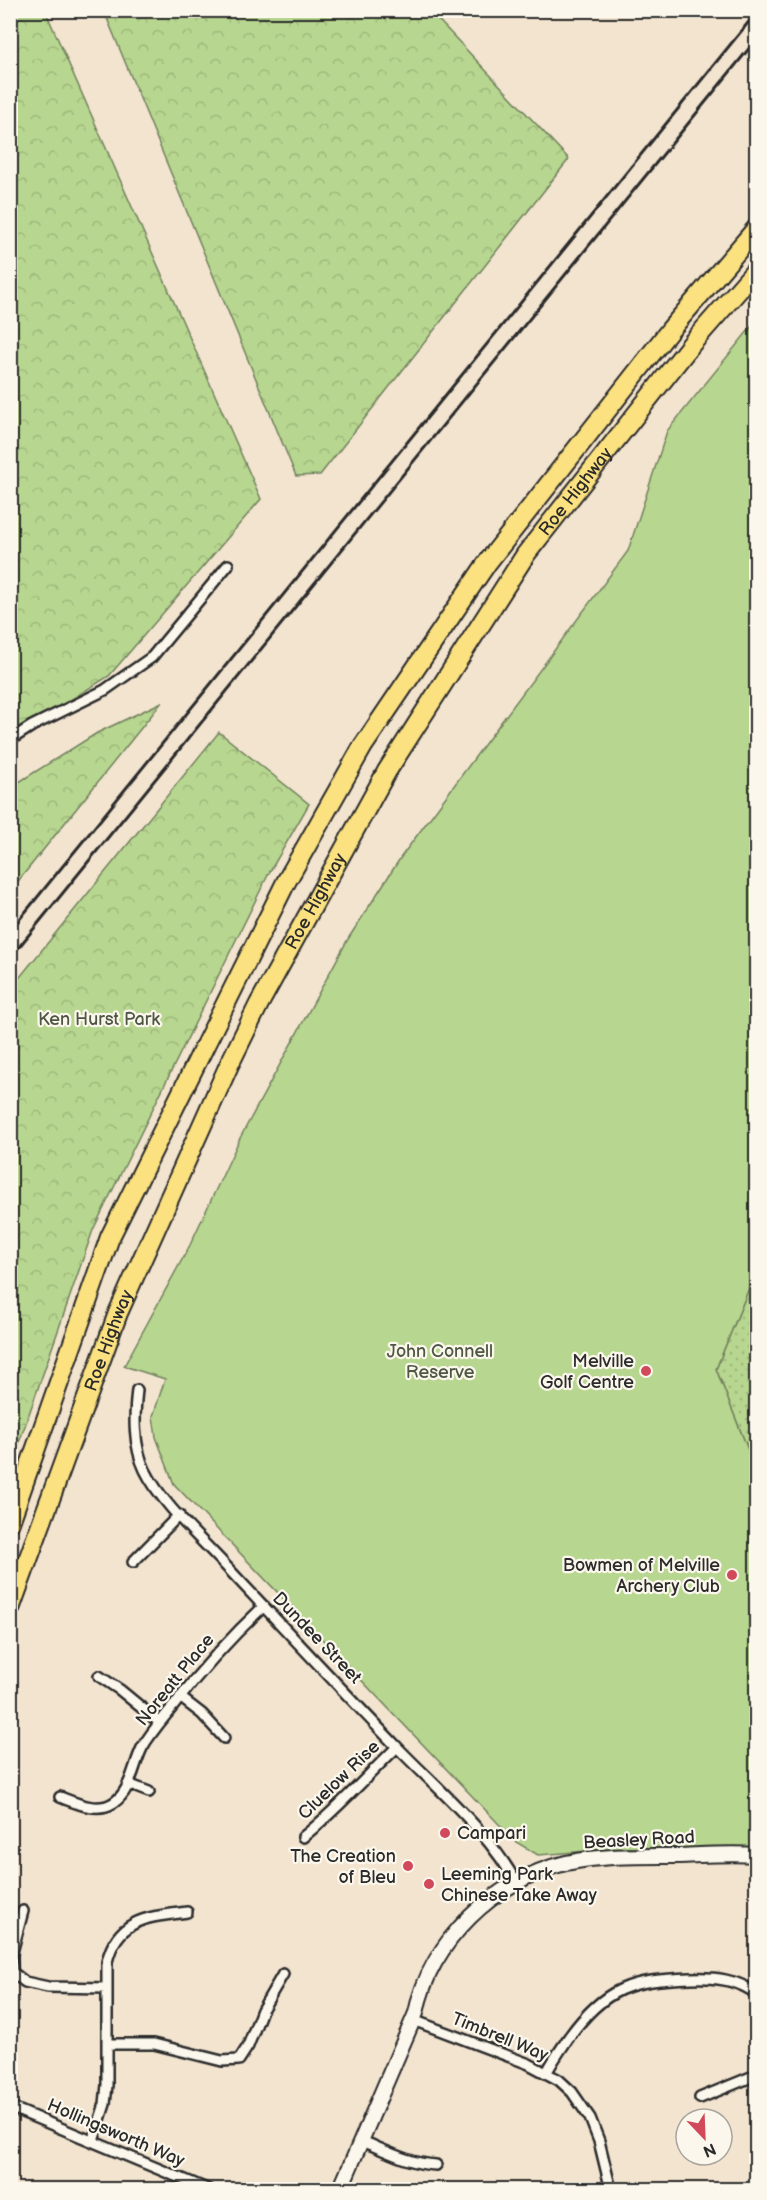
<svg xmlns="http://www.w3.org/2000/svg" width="767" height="2200" font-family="'Balsamiq Sans',sans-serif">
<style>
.grass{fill:url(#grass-dots);stroke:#71805d;stroke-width:1.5}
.forest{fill:url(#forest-crowns);stroke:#71805d;stroke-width:1.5}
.park{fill:#b7d68f;stroke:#71805d;stroke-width:1.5}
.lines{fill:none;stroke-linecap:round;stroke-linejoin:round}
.minor-casing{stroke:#2b2b2b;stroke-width:14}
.secondary-casing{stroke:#2b2b2b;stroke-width:18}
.motorway-casing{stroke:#2b2b2b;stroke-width:22}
.minor{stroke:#fbf7ec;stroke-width:9}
.secondary{stroke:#fbf7ec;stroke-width:14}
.motorway{stroke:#fbe180;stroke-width:18}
.rail{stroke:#2b2b2b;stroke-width:3}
.poi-dot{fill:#d1495b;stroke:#fbf7ec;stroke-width:2}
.labels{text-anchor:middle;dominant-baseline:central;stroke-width:4.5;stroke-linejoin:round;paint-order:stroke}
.street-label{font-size:18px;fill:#2b2b2b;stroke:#fbf7ec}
.park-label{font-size:18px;fill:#4e5644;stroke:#fbf7ec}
.poi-label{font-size:18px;fill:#2b2b2b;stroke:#fbf7ec;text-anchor:end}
</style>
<defs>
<pattern id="grass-dots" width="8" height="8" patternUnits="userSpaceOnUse" patternTransform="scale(1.5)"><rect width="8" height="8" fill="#b7d68f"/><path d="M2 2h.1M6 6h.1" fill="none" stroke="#9eb87c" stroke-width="1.8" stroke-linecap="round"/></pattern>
<pattern id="forest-crowns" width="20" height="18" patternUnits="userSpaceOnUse" patternTransform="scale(1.5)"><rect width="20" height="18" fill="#b7d68f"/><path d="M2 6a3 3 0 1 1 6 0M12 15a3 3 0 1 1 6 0" fill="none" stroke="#9eb87c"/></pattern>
</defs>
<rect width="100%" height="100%" fill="#f3e4d0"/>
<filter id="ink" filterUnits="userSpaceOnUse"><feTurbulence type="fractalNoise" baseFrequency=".0167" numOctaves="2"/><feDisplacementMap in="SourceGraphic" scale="12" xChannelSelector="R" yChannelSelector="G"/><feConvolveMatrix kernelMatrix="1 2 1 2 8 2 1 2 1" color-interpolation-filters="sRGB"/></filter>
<g filter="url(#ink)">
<path class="grass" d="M756 1271V1470L716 1369Z"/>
<path class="forest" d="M45 10 261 499 109 676 11 737 10 11Z
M104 11H430L569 159 320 475 296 476Z
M162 702 11 890V787L97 733Z
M219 732 309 804 269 873 93 1230 11 1466V988Z"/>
<path class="park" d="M756 321V1271L716 1369 756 1470V1848H626L538 1855 516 1842 174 1484 156 1437 153 1416 165 1379 124 1366 190 1245 240 1138 348 939 401 857 628 551 667 431Z"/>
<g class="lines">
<defs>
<path id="minor" d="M10 740 32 726 105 690 152 657 228 565
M137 1390C134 1416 133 1445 145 1470 161 1503 199 1537 224 1564 282 1626 340 1688 399 1749 440 1791 491 1834 518 1886
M133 1562 179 1515
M99 1676 120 1690 159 1722
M180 1697 202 1714 224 1738
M128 1784 149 1792
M60 1797C76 1803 97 1813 113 1803 131 1792 133 1766 142 1748 151 1732 163 1719 175 1704 202 1669 231 1637 264 1606
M303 1837C337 1810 366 1777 397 1747
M23 1911 11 1956 12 1972 25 1982 48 1987 107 1988
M413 2020 529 2064 559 2080 572 2092 590 2118 599 2141 611 2190
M107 2044H154L222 2061 239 2060 248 2046 262 2010 283 1974
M547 2072C553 2060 561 2049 569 2037 605 1987 631 1980 691 1978 714 1977 738 1979 756 1994
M700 2098 756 2075
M10 2107 209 2190
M93 2141 105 2104 107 2085V1962C117 1918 149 1917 187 1912
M362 2141C386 2151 410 2164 436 2165"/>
<path id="secondary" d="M340 2190 416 2013C430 1941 496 1879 566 1863 603 1855 641 1856 679 1856 705 1855 731 1853 756 1855"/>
<g id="motorway">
<path d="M10 1522 110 1237 286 882 363 746 487 563 670 330 756 229"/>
<path id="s1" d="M10 1609 118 1313 229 1065 259 1004 387 771 526 554 693 342 756 270"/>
</g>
</defs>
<use href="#minor" class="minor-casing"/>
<use href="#secondary" class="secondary-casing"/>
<use href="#motorway" class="motorway-casing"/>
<use href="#minor" class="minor"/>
<use href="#secondary" class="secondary"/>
<use href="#motorway" class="motorway"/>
<path class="rail" d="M10 931 756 13
M10 958 756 40"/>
</g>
</g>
<g class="poi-dot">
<circle cx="646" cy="1371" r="6"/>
<circle cx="732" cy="1575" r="6"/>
<circle cx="445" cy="1833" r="6"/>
<circle cx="408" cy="1866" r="6"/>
<circle cx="429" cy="1884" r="6"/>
</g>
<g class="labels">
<g class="street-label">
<text stroke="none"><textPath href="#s1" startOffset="1258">Roe Highway</textPath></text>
<text stroke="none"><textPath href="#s1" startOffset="772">Roe Highway</textPath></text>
<text stroke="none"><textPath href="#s1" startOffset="286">Roe Highway</textPath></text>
<text transform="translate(317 1638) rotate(46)">Dundee Street</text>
<text transform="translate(175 1680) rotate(-51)">Noreatt Place</text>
<text transform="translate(339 1780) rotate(-44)">Cluelow Rise</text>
<text transform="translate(639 1840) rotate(-3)">Beasley Road</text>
<text transform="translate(500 2037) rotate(22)">Timbrell Way</text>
<text transform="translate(116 2133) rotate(23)">Hollingsworth Way</text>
</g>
<g class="park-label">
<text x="99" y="1019">Ken Hurst Park</text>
<text x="440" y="1351">John Connell<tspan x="440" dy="21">Reserve</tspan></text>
</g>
<g class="poi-label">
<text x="634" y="1361">Melville<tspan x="634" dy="21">Golf Centre</tspan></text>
<text x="720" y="1565">Bowmen of Melville<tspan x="720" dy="21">Archery Club</tspan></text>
<text x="457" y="1833" text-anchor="start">Campari</text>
<text x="396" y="1856">The Creation<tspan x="396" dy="21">of Bleu</tspan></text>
<text x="441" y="1874" text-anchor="start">Leeming Park<tspan x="441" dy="21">Chinese Take Away</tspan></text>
</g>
</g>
<rect width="767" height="2200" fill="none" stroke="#fbf7ec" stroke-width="36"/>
<rect x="18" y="18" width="731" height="2164" fill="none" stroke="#2b2b2b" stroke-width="2" filter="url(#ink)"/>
<g transform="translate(704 2137) rotate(157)"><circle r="28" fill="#fbf7ec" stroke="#a8a59f" stroke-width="1.5"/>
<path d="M0-4.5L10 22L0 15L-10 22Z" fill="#d1495b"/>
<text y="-9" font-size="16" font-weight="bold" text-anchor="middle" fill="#2b2b2b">N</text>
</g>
</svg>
